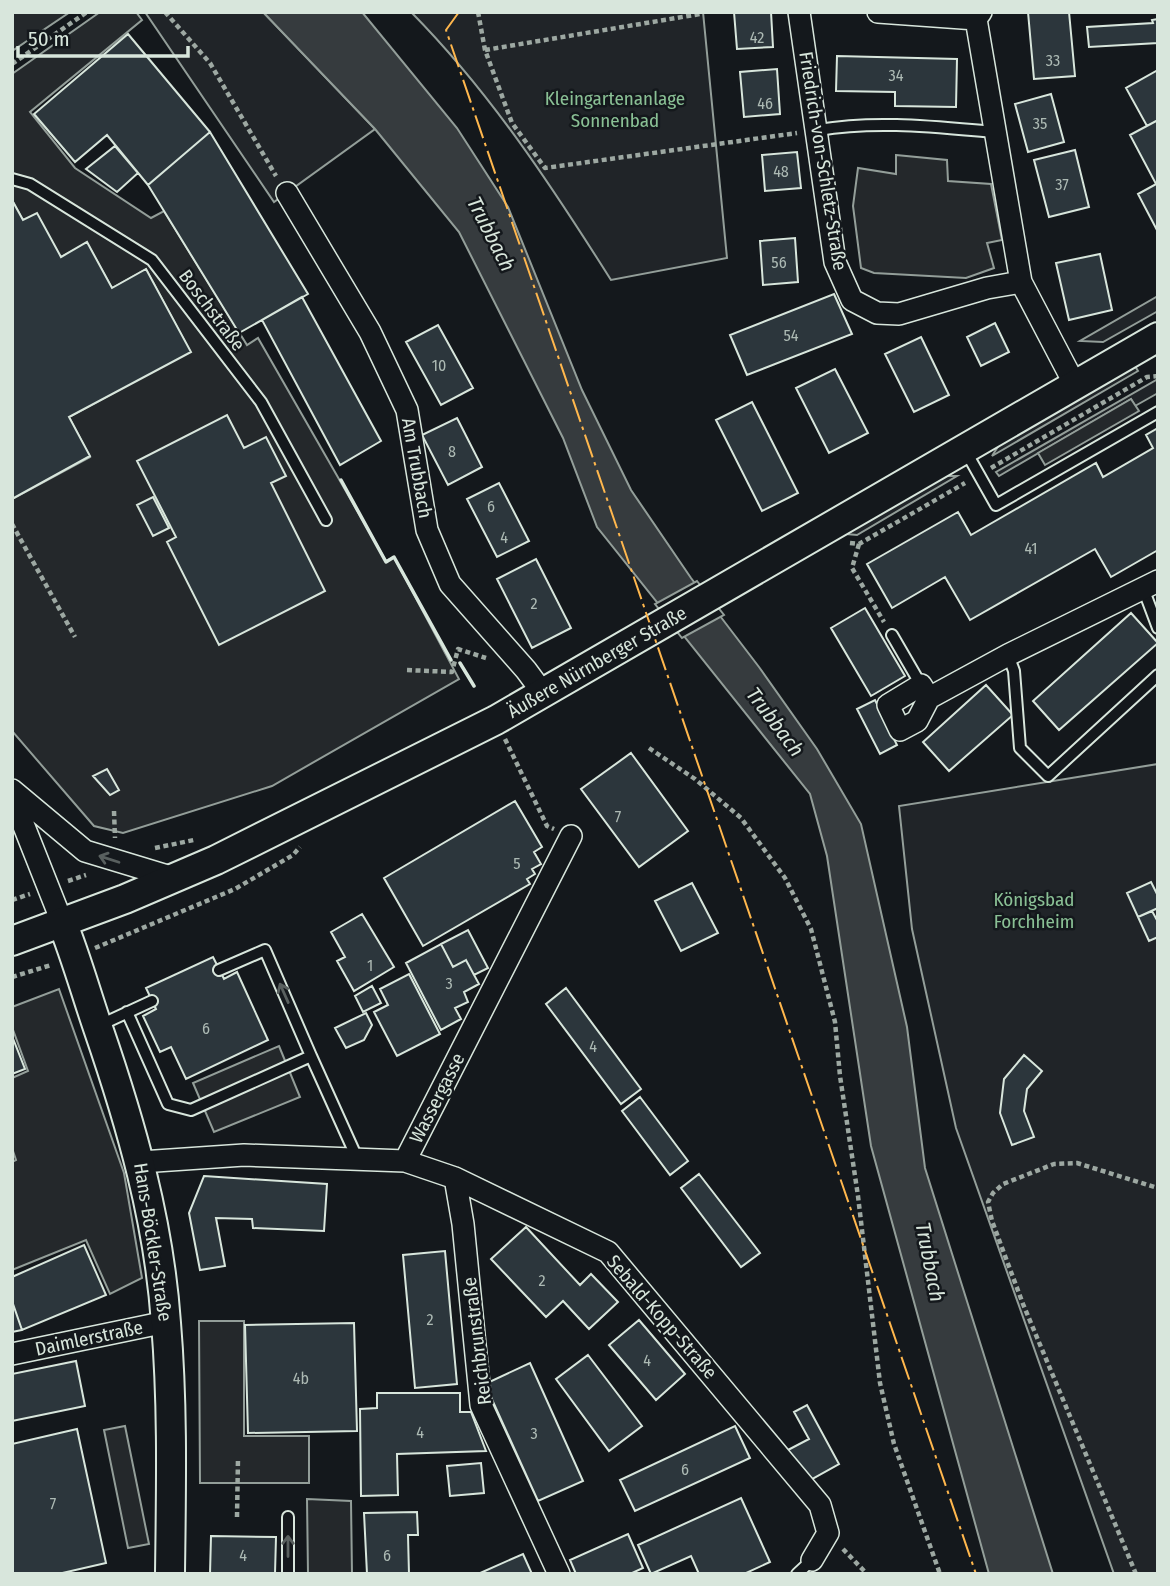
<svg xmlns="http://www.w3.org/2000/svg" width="1170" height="1586" font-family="'Fira Sans Condensed',sans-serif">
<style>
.green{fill:#202428;stroke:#939e99;stroke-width:2}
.parking{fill:#24282b;stroke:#939e99;stroke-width:2}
.water{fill:#363b3e;stroke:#939e99;stroke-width:2}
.pier{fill:#14181c;stroke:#939e99;stroke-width:2}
.building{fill:#2c363c;stroke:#d8e6dc;stroke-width:2}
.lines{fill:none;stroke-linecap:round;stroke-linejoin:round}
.lane-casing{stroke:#d8e6dc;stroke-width:14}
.street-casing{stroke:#d8e6dc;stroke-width:24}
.secondary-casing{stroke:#d8e6dc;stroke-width:32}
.path{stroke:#9da8a2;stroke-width:4.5;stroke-dasharray:5 3.5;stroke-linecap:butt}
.lane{stroke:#14181c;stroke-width:10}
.street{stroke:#14181c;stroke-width:21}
.secondary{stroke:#14181c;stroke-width:28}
.wall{stroke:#d8e6dc;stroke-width:3.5}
.power{stroke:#ffb74d;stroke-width:2;stroke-dasharray:24 5 3.5 5;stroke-linecap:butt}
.oneway{stroke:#59605f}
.labels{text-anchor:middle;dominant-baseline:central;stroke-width:5;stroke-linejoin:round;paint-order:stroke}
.number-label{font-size:16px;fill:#adbab4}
.park-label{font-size:19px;fill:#8ac095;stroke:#14181c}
.street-label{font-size:19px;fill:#d8e6dc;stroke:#14181c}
.water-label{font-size:21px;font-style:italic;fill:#d8e6dc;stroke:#14181c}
</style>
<rect width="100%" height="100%" fill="#14181c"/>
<path class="green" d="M145 12H263L375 129 274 202Z
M411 12H703L727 258 611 280C551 185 490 92 411 12Z
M1158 296V311L1103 342 1080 341Z
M1135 366 1138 371 992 456 999 445Z
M1158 379V393L1135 406 1131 399 999 476 996 472Z
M944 476H957L857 535 846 534Z
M1158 764V1574H1114L956 1128 912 929 899 806Z"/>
<path class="parking" d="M12 12H70L12 51Z
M100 12H136L142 20 30 112 75 168 151 218 164 211 247 345 258 338 386 561 394 557 459 679 272 786 123 833 94 826 12 731V499L90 457 69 417 190 351 146 269 112 288 87 243 61 257 23 220 12 200V74Z
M896 155 947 160 948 181 991 184 1002 240 987 243 994 268 966 278 874 273 861 268 853 206 858 168 896 174Z
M1131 399 1139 411 1045 465 1038 453Z
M59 989 124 1173 142 1278 110 1294 86 1240 12 1270V1162L16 1160 12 1148V1078L28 1071 12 1027V1007Z
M279 1046 300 1097 214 1132 193 1083Z
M199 1321H244V1436H309V1483H200Z
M125 1426 149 1544 128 1548 104 1430Z
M307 1499 351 1501 352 1574H308Z"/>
<path class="water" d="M263 12H362L457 128 508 207 582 390 631 490 691 578 759 667 817 749 861 824 907 1027 925 1168 1053 1574H989L871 1146 827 856 810 794 597 527 563 438 459 232 375 129Z"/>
<path class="pier" d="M697 581 724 615 682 638 655 604Z"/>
<path class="building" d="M734 12H771L773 47 737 49Z
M1028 12H1069L1075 76 1034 79Z
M1158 19V43L1089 47 1087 27 1153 23 1152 20Z
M128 34 210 132 148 185 107 135 75 162 34 114Z
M837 56 957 59 956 107 895 106V92L836 91Z
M777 69 780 114 744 117 740 72Z
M1158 70V120L1147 126 1126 88Z
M1051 94 1064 142 1028 152 1015 104Z
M1158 120V183L1156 184 1130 135Z
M210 132 308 294 239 333 148 185Z
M115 146 138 173 117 192 86 169Z
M1075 150 1089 207 1049 217 1034 160Z
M797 152 801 188 765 191 762 155Z
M1158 183V232L1138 194Z
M12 200 23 220 37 213 61 257 87 242 112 288 146 269 191 352 69 417 90 456 12 499Z
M795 238 798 282 763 285 760 241Z
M1100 254 1112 310 1069 320 1056 263Z
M834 294 852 334 747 375 730 335Z
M302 297 381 441 340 465 262 320Z
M995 323 1009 352 981 366 967 337Z
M438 325 473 388 441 405 406 342Z
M921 337 949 395 914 412 885 354Z
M835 369 868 433 829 453 796 388Z
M752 402 798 493 762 511 716 420Z
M227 415 244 448 266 437 286 476 271 483 325 591 219 645 167 542 176 537 137 461Z
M457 418 482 467 448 485 422 435Z
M1158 428V550L1111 577 1095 549 970 620 945 577 892 608 867 564 958 512 971 535 1096 463 1103 477 1153 448 1146 435Z
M499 483 529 541 497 557 467 499Z
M153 497 169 528 153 536 137 505Z
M536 559 571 628 532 648 497 579Z
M865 608 905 676 871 696 831 628Z
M1131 613 1158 643 1059 730 1033 701Z
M986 685 1013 715 949 771 923 742Z
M875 700 897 745 880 754 857 709Z
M631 753 688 831 639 867 581 789Z
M107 769 119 790 110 795 93 776Z
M515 801 542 847 534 852 541 864 532 869 535 874 527 879 530 884 423 946 384 878Z
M1151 882 1158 896V908L1138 917 1127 893Z
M692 883 718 933 681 951 655 901Z
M1152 911 1158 922V937L1149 941 1138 917Z
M362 914 394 967 354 991 337 961 345 957 331 932Z
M468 930 488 968 474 975 466 960 453 967 441 944Z
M441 944 453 967 466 960 479 984 464 992 468 1002 455 1008 461 1019 441 1030 406 963Z
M213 957 224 979 237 972 268 1040 186 1079 171 1047 160 1052 143 1016 156 1009 146 988Z
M409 974 440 1034 397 1056 374 1012 388 1005 380 989Z
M372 986 381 1003 363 1012 355 996Z
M566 988 641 1089 621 1104 546 1004Z
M366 1013 372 1025 364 1040 346 1048 335 1028Z
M12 1036 25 1069 12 1074Z
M1024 1055 1042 1071 1027 1089 1024 1111 1034 1137 1012 1145 1000 1113 1004 1079Z
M640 1097 688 1161 670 1175 622 1111Z
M699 1174 760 1253 741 1267 681 1188Z
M204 1176 327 1184 324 1231 253 1228 252 1219 216 1218 225 1266 200 1270 189 1213Z
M526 1227 580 1285 591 1274 618 1302 589 1329 563 1301 546 1317 491 1259Z
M84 1245 106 1295 22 1330 12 1301V1277Z
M445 1251 457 1384 415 1388 403 1255Z
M12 1301 22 1330 12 1332Z
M639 1320 685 1374 656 1400 609 1345Z
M354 1323 357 1431 248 1433 245 1325Z
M588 1355 642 1426 609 1451 556 1379Z
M76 1361 85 1406 12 1421V1374Z
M530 1363 583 1481 538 1501 485 1384Z
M377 1393H460V1412H471L486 1451 397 1454 398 1495 361 1496 360 1409 377 1408Z
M807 1405 839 1464 803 1484 786 1451 809 1439 794 1412Z
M735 1426 750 1458 635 1511 620 1480Z
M77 1429 106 1563 58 1574H12V1444Z
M481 1463 484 1493 450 1496 447 1466Z
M741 1498 770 1562 744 1574H699L691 1556 651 1574 638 1545Z
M417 1512 418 1535H408L409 1574H367L364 1513Z
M628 1534 643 1568 630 1574H576L570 1560Z
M211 1536 276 1537 275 1574H210Z
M523 1554 532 1574H478Z"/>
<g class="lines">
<defs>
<path id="lane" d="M818 130C877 120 935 127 994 132
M12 179 30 184 152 260 261 402 326 520
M965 450 996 505 1158 412
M1143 588 1158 628
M892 635 921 685
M1008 655 1014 671 1020 748 1048 776 1158 675
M219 970 265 950 311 1056
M127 1012 168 1104 191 1110 311 1056 357 1158
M98 1026 152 1001
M288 1574V1517
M797 1574 812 1560"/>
<path id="street" d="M799 12 835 262 852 300 877 313 899 314 987 288 1021 282
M878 12 976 19
M981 12 976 19 1021 282 1074 383
M287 193 370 332 407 410 427 530 450 584 526 670 543 693
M929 698 921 685 888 705 900 730 917 721 929 698 1008 655 1158 581
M12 790 85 851 174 878
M12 796 62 922
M405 1161 455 1178 608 1252 820 1505 828 1533 812 1560
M141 1162 244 1155 405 1161 571 836
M455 1178 463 1224 481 1405 559 1574
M12 1354 166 1322"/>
<path id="secondary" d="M62 922C76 957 86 993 98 1028 131 1124 159 1221 166 1323 173 1407 171 1490 170 1574
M12 941 125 899 216 860 496 720 1158 337"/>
</defs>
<use href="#lane" class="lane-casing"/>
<use href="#street" class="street-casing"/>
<use href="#secondary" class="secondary-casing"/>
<path class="path" d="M165 12 210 63 276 176
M478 12 485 50 512 123 545 168 797 133
M485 50 700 14
M12 64 87 12
M991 468 1147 377 1158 376
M12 524 75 637
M850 543 859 544 965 483
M859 544 852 568 884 622
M407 670 452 672 458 649 486 658
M505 739 547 826 554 829
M649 748 695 779 741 818 785 878 811 929 835 1022 840 1076 858 1196 880 1383 894 1444 940 1574
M114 811 115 838
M155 848 194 840
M68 881 86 875
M12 900 30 894
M95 948 235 889 293 855 300 847
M12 977 51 965
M237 1517 238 1458
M843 1549 867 1574
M1136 1574 1023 1304 992 1221 988 1202 993 1193 1003 1184 1054 1164 1077 1163 1158 1188"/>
<use href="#lane" class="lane"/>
<use href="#street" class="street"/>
<use href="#secondary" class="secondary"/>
<path class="wall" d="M341 480 386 562 394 557 451 660
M460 663 474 686"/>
<path class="power" d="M459 12 446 30 976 1574"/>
</g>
<defs><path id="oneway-shaft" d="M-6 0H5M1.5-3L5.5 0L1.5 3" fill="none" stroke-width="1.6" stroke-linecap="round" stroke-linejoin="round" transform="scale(1.75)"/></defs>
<g class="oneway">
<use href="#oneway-shaft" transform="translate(109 859) rotate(-162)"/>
<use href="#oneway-shaft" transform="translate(284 993) rotate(-114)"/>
<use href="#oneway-shaft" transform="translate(288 1546) rotate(-90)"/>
</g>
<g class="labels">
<g class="number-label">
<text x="757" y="37">42</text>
<text x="1053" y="60">33</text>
<text x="896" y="75">34</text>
<text x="765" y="103">46</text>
<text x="1040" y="123">35</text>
<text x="781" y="171">48</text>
<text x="1062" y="184">37</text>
<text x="779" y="262">56</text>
<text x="791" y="335">54</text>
<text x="439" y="365">10</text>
<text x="452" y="451">8</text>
<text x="491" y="506">6</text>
<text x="504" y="537">4</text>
<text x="1031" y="548">41</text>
<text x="534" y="603">2</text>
<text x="618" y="816">7</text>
<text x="517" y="863">5</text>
<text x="370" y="965">1</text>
<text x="449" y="983">3</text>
<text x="206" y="1028">6</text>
<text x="593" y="1046">4</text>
<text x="542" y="1280">2</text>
<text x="430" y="1319">2</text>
<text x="647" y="1360">4</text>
<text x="301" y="1378">4b</text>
<text x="420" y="1432">4</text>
<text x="534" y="1433">3</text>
<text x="685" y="1469">6</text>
<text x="53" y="1503">7</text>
<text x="243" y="1555">4</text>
<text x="387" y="1555">6</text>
</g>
<g class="park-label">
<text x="615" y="98">Kleingartenanlage<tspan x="615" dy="22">Sonnenbad</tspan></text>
<text x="1034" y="899">Königsbad<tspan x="1034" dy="22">Forchheim</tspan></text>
</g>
<g class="street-label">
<text transform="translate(823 161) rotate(81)">Friedrich-von-Schletz-Straße</text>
<text transform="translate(212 310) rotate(53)">Boschstraße</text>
<text transform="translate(417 468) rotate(80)">Am Trubbach</text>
<text transform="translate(597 662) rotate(-30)">Äußere Nürnberger Straße</text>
<text transform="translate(437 1098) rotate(-63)">Wassergasse</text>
<text transform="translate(153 1242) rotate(81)">Hans-Böckler-Straße</text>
<text transform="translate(662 1317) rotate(49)">Sebald-Kopp-Straße</text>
<text transform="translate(89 1338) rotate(-12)">Daimlerstraße</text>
<text transform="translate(477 1341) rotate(-97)">Reichbrunstraße</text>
</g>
<g class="water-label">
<text transform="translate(491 234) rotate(63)">Trubbach</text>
<text transform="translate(775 722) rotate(53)">Trubbach</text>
<text transform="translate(930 1262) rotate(79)">Trubbach</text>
</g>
</g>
<rect width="1170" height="1586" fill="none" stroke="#d8e6dc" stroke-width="28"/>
<path d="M18 46v10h170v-10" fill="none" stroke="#d8e6dc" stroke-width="3.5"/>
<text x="28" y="46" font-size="21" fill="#d8e6dc" stroke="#14181c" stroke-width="5" paint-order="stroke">50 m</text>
</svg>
